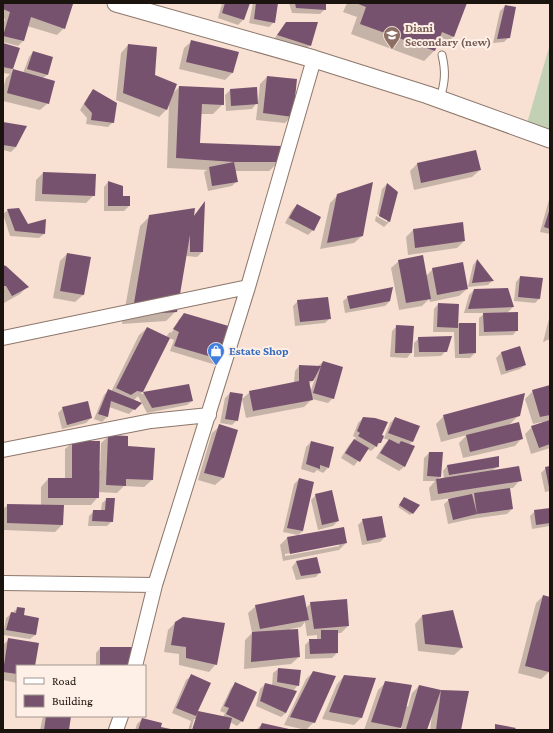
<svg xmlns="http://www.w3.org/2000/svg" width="553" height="733" font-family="'Crimson Pro',serif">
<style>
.green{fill:#c2d0b3}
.shadow{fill:#0003;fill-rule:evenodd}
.building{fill:#77526f}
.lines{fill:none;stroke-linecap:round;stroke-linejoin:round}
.service-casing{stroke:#8c776b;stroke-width:9}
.minor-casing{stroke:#8c776b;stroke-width:16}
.tertiary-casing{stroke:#8c776b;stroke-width:19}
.service{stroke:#fff;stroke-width:7}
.minor{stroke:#fff;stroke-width:14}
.tertiary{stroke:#fff;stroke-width:17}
.labels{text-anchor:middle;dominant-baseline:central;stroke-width:4;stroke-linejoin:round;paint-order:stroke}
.education-label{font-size:12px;font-weight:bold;fill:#785e54;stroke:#feefe7;text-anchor:start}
.shop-label{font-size:12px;font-weight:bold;fill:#366cbe;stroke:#feefe7;text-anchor:start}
</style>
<rect width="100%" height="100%" fill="#f8e0d3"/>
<path class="green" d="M550 44V134L526 127Z"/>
<path class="shadow" d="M3 3H67L64 28 57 35 27 26 23 41 18 46 3 42V25L5 19 3 18Z
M222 3H249L243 20 238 25 218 18Z
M253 3H277L274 22 269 27 249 23Z
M289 3H325V9L320 14 292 13Z
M347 3H466L454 36 444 46 436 43 434 51 424 61 351 34 357 17 343 12Z
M505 6 509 37 504 42 493 43 500 11Z
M282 29 310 45 305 50 273 40Z
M192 41 237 52 232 73 225 80 179 69 184 48Z
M3 44 19 48 11 73 13 70 23 73 29 57 33 52 52 58 47 75 43 78 48 103 40 110 3 101V89L6 78 10 74 3 73Z
M128 45 153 76 172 94 179 87 223 104 213 114H201L199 144 279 162 269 171H235L237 181 232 186 208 191 204 172 207 170 167 168 169 102 166 110 159 117 116 100 121 53Z
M267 77 292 116 285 123 256 120 260 84Z
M94 90 113 122 108 127 86 124 87 118 80 110 89 95Z
M230 90 256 104 252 109 226 111 225 95Z
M3 123 16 147 11 152 3 150Z
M417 164 480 170 472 177 414 190 410 171Z
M43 173 94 195 86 203 35 201 36 180Z
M108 182 129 206 124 211H104V187Z
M387 184 397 192 389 222 384 227 375 221 376 216 387 222V220L377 214 382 189Z
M338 195 362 236 354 243 320 249 330 203Z
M550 196V234L540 232Z
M204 203 202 252 197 257 186 256 176 311 166 321 122 324 140 226 150 216 192 218Z
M297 205 320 217 313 230 308 235 285 223 292 210Z
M8 210 28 225 44 234 39 238 10 236 3 214Z
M462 223 464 241 457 248 408 255 406 237 413 230Z
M67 254 83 295 75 302 53 298 60 261Z
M477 260 492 281 488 285 468 287 473 265Z
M399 261 426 276 433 269 467 289 459 296 430 302 429 299 422 306 399 310 391 268Z
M3 266 27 287 20 294 4 303 3 300Z
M520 277 539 299 535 303 514 301 516 282Z
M507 289 513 307 507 313 517 330 513 335 479 336V318L485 313H464L469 295 474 290Z
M348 297 390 301 385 306 345 313 343 301Z
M298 301 330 318 325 323 295 326 293 306Z
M438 304 457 324H475V353L470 358H455L454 332H433L434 309Z
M184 314 221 360 216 365 170 351 174 340 169 338 141 394 189 385 192 401 187 405 147 413 138 396 133 401 140 403 129 414 109 407 107 417 102 422 94 419 104 395 108 391 111 392 139 335 147 328 166 337 177 322 170 332 171 333 180 321H178Z
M550 315V339L543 342Z
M397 326 411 353 407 358 390 357 392 331Z
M419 338 446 351 441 356 414 357V343Z
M501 353 525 365 520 369 501 375 496 358Z
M323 362 333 398 328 403 312 399 304 407 246 418 242 399 250 392 294 383 295 371 299 366H318ZM315 378 310 393 309 384Z
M550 386V448L531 454 525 434 532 427 542 423V422L533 424 525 399 533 391Z
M230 393 237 420 232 425 220 423 225 398Z
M63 408 91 418 86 423 62 429 58 413Z
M519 415 509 425 522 438 515 446 463 458 459 443 467 435 441 442 436 424 444 416Z
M363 418 384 438 390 423 395 418 412 442 409 445 414 446 404 467 399 471 376 458 384 445 389 440 382 438 380 443 371 451 367 449 354 466 341 458 349 445 356 438 353 436 358 423Z
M220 426 237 431 223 478 215 485 198 480 212 433Z
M109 436 127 447 152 480 144 487 124 486 117 493 98 492V497L91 505H63L62 525 55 532 3 530V509L8 505 41 506V487L48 479H65V449L73 442 98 471H100L101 443Z
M311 442 328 468 323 473 317 470 314 473 301 469 306 447Z
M429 453 440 477 437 480 444 479 443 471 447 466H498L492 471 520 480 513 488H509L512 509 507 514 471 519 448 524 444 504 451 498 431 501 429 488 435 481H423L424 458Z
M550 467V491L545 492 541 473 546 468Z
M299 479 303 531 298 535 283 532 294 484Z
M316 495 338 521 333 526 318 530 311 500Z
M107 499 112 521 107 526H88L89 516 94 511H101L102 503Z
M402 501 412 513 410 515 398 507Z
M550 509V526L532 529 530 516 535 511Z
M363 520 385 537 380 542 362 545 358 525Z
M287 538 346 543 339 550 283 561 280 545ZM339 544V546L285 556V554Z
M296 562 320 572 316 577 296 580 292 567Z
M543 596 550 598V666L549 672 541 679 518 673 536 603Z
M311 603 348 626 341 633H337V653L332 658 305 659V645L310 640H317V635L307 636 305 622 301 627 290 629 299 657 291 664 244 669 245 640 252 633 248 613 256 606 306 608Z
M18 608 35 635 30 639 3 635 6 618Z
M422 616 462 648 454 655 418 651 415 624Z
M175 623 216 664 209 672 179 665V654L164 652 168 630Z
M9 639 34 666H17V683L3 680V645Z
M100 648 131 666H96V653Z
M278 669 299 671 298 685 293 691 286 713 281 717 256 706 260 689 265 684 272 686 273 673Z
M313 672 314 722 306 730 284 725 306 679Z
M191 676 197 712 223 717 225 713 220 711 231 688 236 683 242 721 237 726 230 722 227 730H193L197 719H194L191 730H188L191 721 172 713 186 680Z
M344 676 362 717 354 725 322 719 337 684Z
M385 683 408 707 412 693 419 686 441 691H468L460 730H430L432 714 426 730H401L402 726 398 730H364L378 690Z
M43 716H70L68 730H40Z
M142 719 160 728 173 730H135L137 724Z
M262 724 288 730H256Z"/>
<path class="building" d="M3 3H71L73 4 65 29 31 17 24 41 3 36 10 12 3 9Z
M225 3H250L244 20 222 13Z
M256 3H278L275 23 254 19Z
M295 3H326V10L296 8Z
M356 3H467L454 37 442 32 435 51 360 24 366 7Z
M505 5 516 7 510 38 497 39Z
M286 22H318L311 46 277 35Z
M191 40 239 52 233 73 186 62Z
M3 43 20 48 13 69 3 67Z
M128 44 157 47 155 75 177 84 167 110 123 93Z
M33 51 53 57 48 75 27 69Z
M13 69 55 81 49 104 7 93Z
M267 76 297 79 293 117 263 113Z
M179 86 224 88V105L202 104 200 143 281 146 280 162H234L238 182 212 186 209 167 234 162 176 158Z
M257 87 258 104 231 106 230 89Z
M93 89 117 103 114 123 91 120 92 113 84 104Z
M3 122 27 126 16 147 3 145Z
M476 150 481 170 421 183 417 163Z
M43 172 96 174 95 196 42 194Z
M108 181 123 186V196H130V206H108Z
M373 182 363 236 327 243 337 194Z
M387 183 398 192 390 222 379 216Z
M205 201 203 252H190V235L177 312 132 315 149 215 195 208 194 216Z
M297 204 321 217 314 231 289 218Z
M19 208 28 224 46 219 45 234 15 231 7 209Z
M550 208V229L544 227Z
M463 222 465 241 415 248 413 229Z
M67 253 91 257 84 295 60 291Z
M423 255 431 299 406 303 398 260Z
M477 259 494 281 472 283Z
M463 262 468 289 437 295 432 268Z
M3 265 6 266 29 287 12 296 6 286H3Z
M520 276 543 278 540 299 518 297Z
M393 287 390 301 350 309 347 296Z
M508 288 514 307 468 309 474 289Z
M328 297 331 319 300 322 297 300Z
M438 303 459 304 458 328 437 327Z
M518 312V331L484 332 483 313Z
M184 313 232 327 222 360 174 346 179 332 173 329Z
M459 323H476V353L459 354Z
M396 325 414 326 412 353H395Z
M147 327 170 338 143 392 137 391 131 395 116 388Z
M452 336 447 352H419L418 337Z
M520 346 526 365 506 371 501 352Z
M323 361 343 367 334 399 313 393 321 366 313 381H309L313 400 253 411 249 391 299 381V365L321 366Z
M189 384 193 401 152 408 143 392Z
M550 385V415L540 417 532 390Z
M108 389 142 403 135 410 111 401 108 417 98 414Z
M230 392 243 394 238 421 225 419Z
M525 393 520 416 448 435 443 415Z
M88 401 92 418 67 425 62 407Z
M363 417 375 418 388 422 382 435 384 436 381 443H378L377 447 358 436 360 433 357 431Z
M395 417 420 426 413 442 388 433Z
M550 420V444L539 448 531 426Z
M519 422 523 439 470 452 466 435Z
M219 424 238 430 224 478 204 473Z
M108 435 128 436V446L155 448 153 480 126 479V486L106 485Z
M354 439 369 448 360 462 345 453Z
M389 439 399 444 401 441 415 446 405 467 380 453Z
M72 441H100L99 498H48V478H72Z
M311 441 334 447 329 468 320 465V469L306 464Z
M429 452H443L441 477 427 476Z
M499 456V467L449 475 447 465Z
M519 466 522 481 438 494 436 479Z
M550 466V487H549L545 467Z
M299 478 314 482 303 531 287 528Z
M510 488 513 509 477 514 453 520 448 499 472 494 477 514 474 493Z
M332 490 339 521 322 525 315 494Z
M404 497 420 505 413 514 399 505Z
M106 498H115L113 522 92 521 93 510H105Z
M7 504 64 505 63 525 7 523Z
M550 508V523L536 525 534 510Z
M382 516 386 537 367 541 362 519Z
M344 527 347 543 290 554 287 537Z
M317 557 321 573 301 576 296 561Z
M304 595 309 620 260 629 255 605Z
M543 595 550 597 549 672 525 666Z
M347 599 349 626 314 629 310 602Z
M17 607 25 608 24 615 39 618 36 635 6 630 11 612 16 613Z
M453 610 463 648 425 644 422 615Z
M183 617 225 623 217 665 186 658V647L171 645 175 622Z
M298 629 300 657 251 662 252 632Z
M321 630H338V653L310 654 309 639H321Z
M8 638 39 643 35 666H17V674L3 672Z
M100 647H135L134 665 100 666Z
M278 668 301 670 299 686 277 682Z
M313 671 336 676 315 723 290 717Z
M191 674 211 683 198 711 232 718 229 730H192L198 711 196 716 176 708Z
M344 675 376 678 362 718 329 712Z
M385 681 412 685 401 728 371 722Z
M235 682 257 692 243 722 226 714 229 708 224 706Z
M265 683 297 691 286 713 260 701Z
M419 685 441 690 427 730H409L406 729Z
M441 690 469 691 461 730H436Z
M46 716H71L69 730H44Z
M142 718 162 723 161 727 175 730H138Z
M262 723 289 729V730H259Z
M495 724 516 728 514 730H495Z"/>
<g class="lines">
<defs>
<path id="service" d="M440 99C445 82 446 72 442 55"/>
<path id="minor" d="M3 338 248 287
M3 450 151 421 209 415
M3 583 155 585
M135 666 155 585 248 287 314 59
M116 730 121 716"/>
<path id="tertiary" d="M116 3 314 59 428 95 550 139"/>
</defs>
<use href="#service" class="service-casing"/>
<use href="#minor" class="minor-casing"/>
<use href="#tertiary" class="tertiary-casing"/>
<use href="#service" class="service"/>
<use href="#minor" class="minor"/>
<use href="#tertiary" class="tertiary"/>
</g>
<defs>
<symbol id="school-pin" viewBox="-11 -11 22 30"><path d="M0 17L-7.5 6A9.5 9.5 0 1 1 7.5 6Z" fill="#8d6e63" stroke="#feefe7"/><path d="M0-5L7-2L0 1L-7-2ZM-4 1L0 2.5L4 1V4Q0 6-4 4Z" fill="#fff"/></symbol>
<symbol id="shop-pin" viewBox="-11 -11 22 30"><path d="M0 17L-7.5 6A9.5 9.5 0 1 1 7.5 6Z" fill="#3f7fe0" stroke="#feefe7"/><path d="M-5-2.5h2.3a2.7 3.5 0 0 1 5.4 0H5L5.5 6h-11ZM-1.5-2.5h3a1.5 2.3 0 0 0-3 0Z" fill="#fff"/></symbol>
</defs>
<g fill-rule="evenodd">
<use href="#school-pin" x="382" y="25" width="20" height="27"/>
<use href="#shop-pin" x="206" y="341" width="20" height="27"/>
</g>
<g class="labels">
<g class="education-label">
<text x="405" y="28">Diani<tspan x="405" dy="14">Secondary (new)</tspan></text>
</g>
<g class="shop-label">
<text x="229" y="351">Estate Shop</text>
</g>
</g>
<rect width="553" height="733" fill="none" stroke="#1b130e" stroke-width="8"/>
<rect x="16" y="665" width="130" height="52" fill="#feefe7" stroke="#a39790"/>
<rect x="24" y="678" width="20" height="6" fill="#ffffff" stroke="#a39790"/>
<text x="52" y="685" font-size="12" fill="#1b130e">Road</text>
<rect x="24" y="695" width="20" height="12" fill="#77526f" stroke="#a39790"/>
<text x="52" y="705" font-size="12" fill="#1b130e">Building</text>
</svg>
